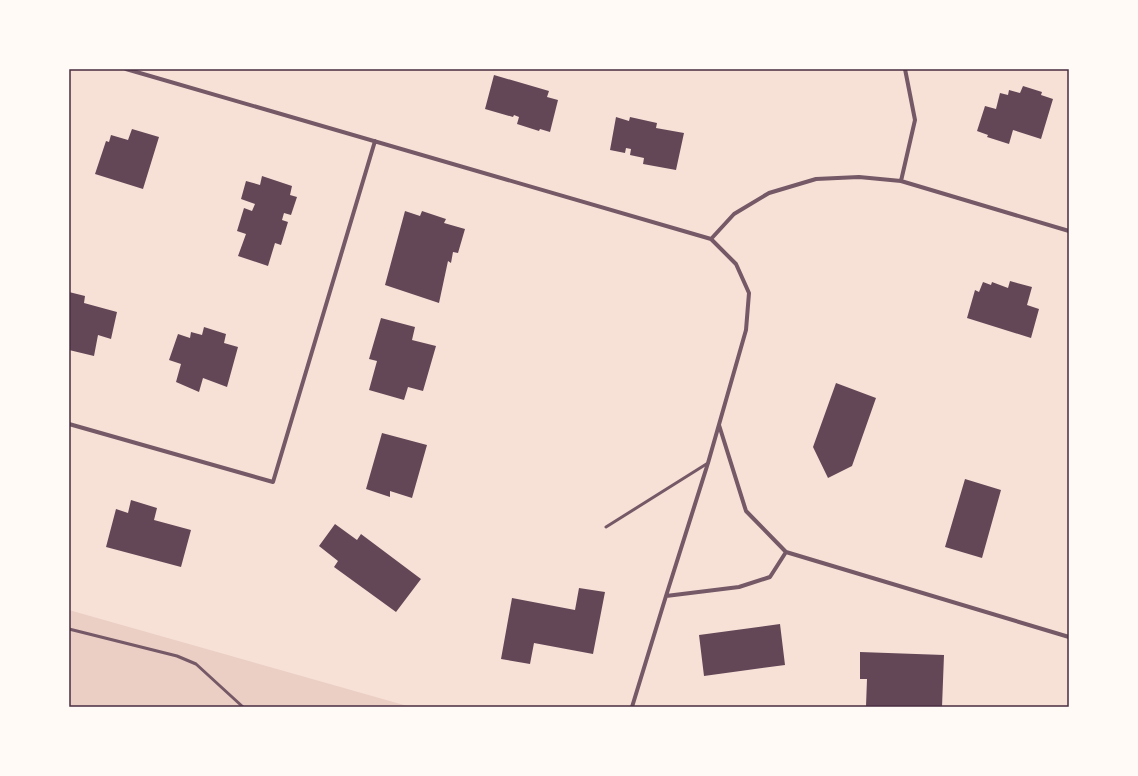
<svg xmlns="http://www.w3.org/2000/svg" width="1138" height="776" font-family="Helvetica,sans-serif">
<style>
.green{fill:#ebcfc5}
.building{fill:#644757}
.lines{fill:none;stroke-linecap:round;stroke-linejoin:round}
.service{stroke:#755966;stroke-width:3}
.minor{stroke:#755966;stroke-width:4}
.neatline{fill:none;stroke:#4a2c40;stroke-width:1.5}
</style>
<rect width="100%" height="100%" fill="#f7e1d7"/>
<path class="green" d="M69 610 411 707H69Z"/>
<path class="building" d="M494 75 549 91 547 97 558 100 550 132 540 129 539 131 517 124 519 117 514 115 513 117 485 109Z
M1023 86 1042 92 1041 95 1053 99 1041 139 1013 130 1009 144 987 137 988 135 977 131 985 106 996 109 1000 93 1008 95 1009 90 1020 93Z
M616 117 629 121 630 117 657 123 656 128 684 133 676 170 643 164 644 158 630 155 631 149 626 148 625 153 610 150Z
M132 129 159 137 143 189 95 174 106 141 109 142 111 135 128 140Z
M262 176 292 186 290 195 297 197 291 215 284 213 282 220 288 222 281 245 275 243 268 266 238 256 246 234 237 231 244 208 252 211 255 204 241 199 246 181 260 185Z
M405 211 420 216 422 211 446 219 444 223 465 229 458 253 453 252 451 263 448 261 439 303 385 285Z
M1010 281 1032 287 1027 305 1039 309 1031 338 967 318 975 290 979 292 983 282 991 285 992 282 1008 288Z
M69 292 85 296 84 303 117 312 111 339 98 335 94 356 69 350Z
M381 318 415 327 412 340 436 346 423 391 408 387 404 400 369 390 377 361 369 359Z
M204 327 226 334 224 343 238 347 227 387 203 378 199 392 176 382 181 364 169 360 178 334 190 338 191 332 202 335Z
M836 383 876 398 852 466 828 478 813 447Z
M382 433 427 445 412 498 390 491V497L366 489Z
M965 479 1001 490 982 558 945 547Z
M131 500 157 508 154 520 191 530 181 567 106 547 116 509 128 513Z
M335 524 357 540 361 534 421 579 396 612 334 567 338 561 319 546Z
M579 588 605 592 593 654 534 643 530 664 501 659 512 598 575 610Z
M780 624 785 665 704 676 699 635Z
M860 652 944 655 942 707 866 706 867 679H860Z"/>
<g class="lines">
<path class="service" d="M606 527 708 463
M69 629 177 656 196 664 243 707"/>
<path class="minor" d="M126 69 711 239 736 264 749 293 746 330 708 463 666 596 632 707
M901 181 915 120 905 69
M711 239 734 214 769 193 816 179 859 177 901 181 1069 231
M69 424 273 482 375 141
M719 425 746 511 786 552 1069 637
M666 596 739 587 770 577 786 552"/>
</g>
<rect width="1138" height="776" fill="none" stroke="#fffaf5" stroke-width="140"/>
<rect x="70" y="70" width="998" height="636" class="neatline"/>
</svg>
